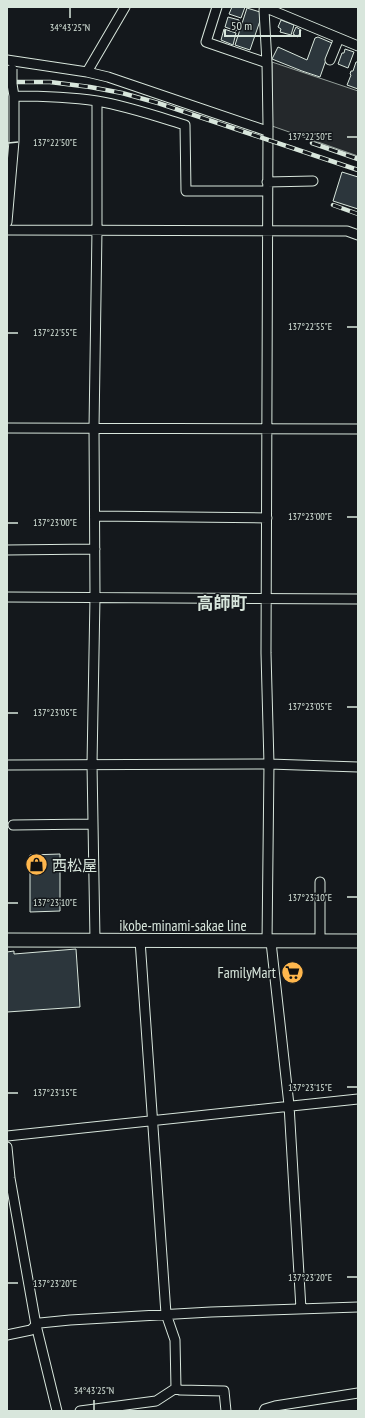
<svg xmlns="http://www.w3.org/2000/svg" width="365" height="1418" font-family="'PT Sans Narrow','Noto Sans JP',sans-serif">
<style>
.parking{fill:#24282b;stroke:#939e99}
.building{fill:#2c363c;stroke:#d8e6dc}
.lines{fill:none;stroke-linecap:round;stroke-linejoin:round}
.minor-casing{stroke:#d8e6dc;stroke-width:11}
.secondary-casing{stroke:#d8e6dc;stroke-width:15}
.minor{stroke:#14181c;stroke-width:9}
.secondary{stroke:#14181c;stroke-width:13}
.rail-casing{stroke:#d8e6dc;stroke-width:4.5}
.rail{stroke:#14181c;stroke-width:3;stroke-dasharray:9;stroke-linecap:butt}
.minor-bridge-casing{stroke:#d8e6dc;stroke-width:11;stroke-linecap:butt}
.minor-bridge{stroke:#14181c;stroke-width:9}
.ticks{fill:none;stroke:#d8e6dc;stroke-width:1.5}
.labels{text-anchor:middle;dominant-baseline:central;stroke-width:3;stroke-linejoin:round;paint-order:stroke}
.poi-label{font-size:15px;fill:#d8e6dc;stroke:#14181c;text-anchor:start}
.street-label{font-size:15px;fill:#d8e6dc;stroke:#14181c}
.quarter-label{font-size:17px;font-weight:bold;fill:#d8e6dc;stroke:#14181c}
.ticks-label{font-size:10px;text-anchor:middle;fill:#d8e6dc;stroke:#14181c;stroke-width:3;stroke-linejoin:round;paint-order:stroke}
</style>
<rect width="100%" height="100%" fill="#14181c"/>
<path class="parking" d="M272 62 358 91V156L272 126Z"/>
<path class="building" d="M232 7H245L241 18 229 14Z
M247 8 260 12 262 15 250 50 235 45Z
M228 17 239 20 240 24 236 31 225 27Z
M281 20 294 25 291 35 280 32 281 29 278 27Z
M296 27 301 30 298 37 293 34Z
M224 29 236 33 233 45 221 40Z
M318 37 332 43 320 77 302 71 272 59 278 47 307 60 315 38Z
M345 49 354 52 348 68 338 64 342 53H344Z
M356 62H358V89L347 85 351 75 350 74 351 71H353Z
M342 172 358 177V209L333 201Z
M60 854V911L30 912V855Z
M76 949 80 1007 7 1012V952L14 951V954Z"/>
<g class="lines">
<defs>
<path id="minor" d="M217 7 206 42 267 63
M264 7 358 46
M266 7 264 10 267 63 268 125 266 653 269 764 267 942
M7 60 87 72 108 77 267 131
M330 60 339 38
M87 72 125 7
M14 96C41 96 70 97 97 101 127 106 156 116 185 125L186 191H267
M267 182 313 181
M7 222 14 141V96L12 84
M7 230 347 231 358 235
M7 428 358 429
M95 516 267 518
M7 550 95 549
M7 597 358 599
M7 765 269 764 358 767
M13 825 93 824
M95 940 92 764 95 597 94 428 97 230V101
M140 940 166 1314 175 1340 176 1388 180 1390 224 1391 226 1411
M271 942 289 1105 301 1309
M320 942V882
M7 1136 358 1099
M7 1147 10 1178 36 1325 57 1411
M7 1335 31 1330 36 1325 40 1323 70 1320 211 1312 358 1307
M80 1411 156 1401 176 1388
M264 1411 265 1409 275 1406 358 1393"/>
<path id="secondary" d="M7 940 358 941"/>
</defs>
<use href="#minor" class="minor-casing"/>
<use href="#secondary" class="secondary-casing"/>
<use href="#minor" class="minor"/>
<use href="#secondary" class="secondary"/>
<defs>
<path id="rail" d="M7 82H50L90 87 122 93 158 103 358 170
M312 143 358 159
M333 205 358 214"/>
</defs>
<use href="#rail" class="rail-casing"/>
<use href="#rail" class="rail"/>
<defs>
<path id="minor-bridge" d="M12 84V69"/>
</defs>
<use href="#minor-bridge" class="minor-bridge-casing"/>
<use href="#minor-bridge" class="minor-bridge"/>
</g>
<path class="ticks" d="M70 8V18M347 137H357M8 143 18 142M347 327H357M8 333H18M347 517H357M8 523H18M347 707H357M8 713H18M347 897H357M8 903H18M347 1087H357M8 1093H18M347 1277H357M8 1283H18M94 1400V1410"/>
<defs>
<symbol id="shop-disc" viewBox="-11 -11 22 22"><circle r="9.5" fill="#ffb74d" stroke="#14181c"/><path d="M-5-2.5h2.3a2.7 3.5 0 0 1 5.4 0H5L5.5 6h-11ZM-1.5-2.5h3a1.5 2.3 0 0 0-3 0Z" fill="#111"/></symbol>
<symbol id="supermarket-disc" viewBox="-11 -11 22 22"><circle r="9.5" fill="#ffb74d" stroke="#14181c"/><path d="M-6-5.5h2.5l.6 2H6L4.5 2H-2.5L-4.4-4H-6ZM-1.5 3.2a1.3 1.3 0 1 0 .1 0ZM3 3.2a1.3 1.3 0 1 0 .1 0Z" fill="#111"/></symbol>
</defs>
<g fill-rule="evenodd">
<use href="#shop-disc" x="24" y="852" width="25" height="25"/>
<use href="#supermarket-disc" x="280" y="960" width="25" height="25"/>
</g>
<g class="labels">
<g class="poi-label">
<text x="52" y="865">西松屋</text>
<text x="276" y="972" text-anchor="end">FamilyMart</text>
</g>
<g class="street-label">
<text x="183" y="925">ikobe-minami-sakae line</text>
</g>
<g class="quarter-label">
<text x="222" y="603">高師町</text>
</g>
</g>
<g class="ticks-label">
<text x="70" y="31">34°43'25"N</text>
<text x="310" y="140">137°22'50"E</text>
<text x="55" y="146">137°22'50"E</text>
<text x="310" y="330">137°22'55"E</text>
<text x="55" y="336">137°22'55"E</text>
<text x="310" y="520">137°23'00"E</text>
<text x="55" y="526">137°23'00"E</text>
<text x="310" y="710">137°23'05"E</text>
<text x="55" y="716">137°23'05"E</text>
<text x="310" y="901">137°23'10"E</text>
<text x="55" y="906">137°23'10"E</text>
<text x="310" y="1091">137°23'15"E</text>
<text x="55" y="1096">137°23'15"E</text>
<text x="310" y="1281">137°23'20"E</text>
<text x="55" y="1287">137°23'20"E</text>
<text x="94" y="1394">34°43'25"N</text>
</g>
<rect width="365" height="1418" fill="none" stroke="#d8e6dc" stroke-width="16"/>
<path d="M225 30v6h75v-6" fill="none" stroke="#d8e6dc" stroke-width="2"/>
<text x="231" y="30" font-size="12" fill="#d8e6dc" stroke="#14181c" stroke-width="3" paint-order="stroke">50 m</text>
</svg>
